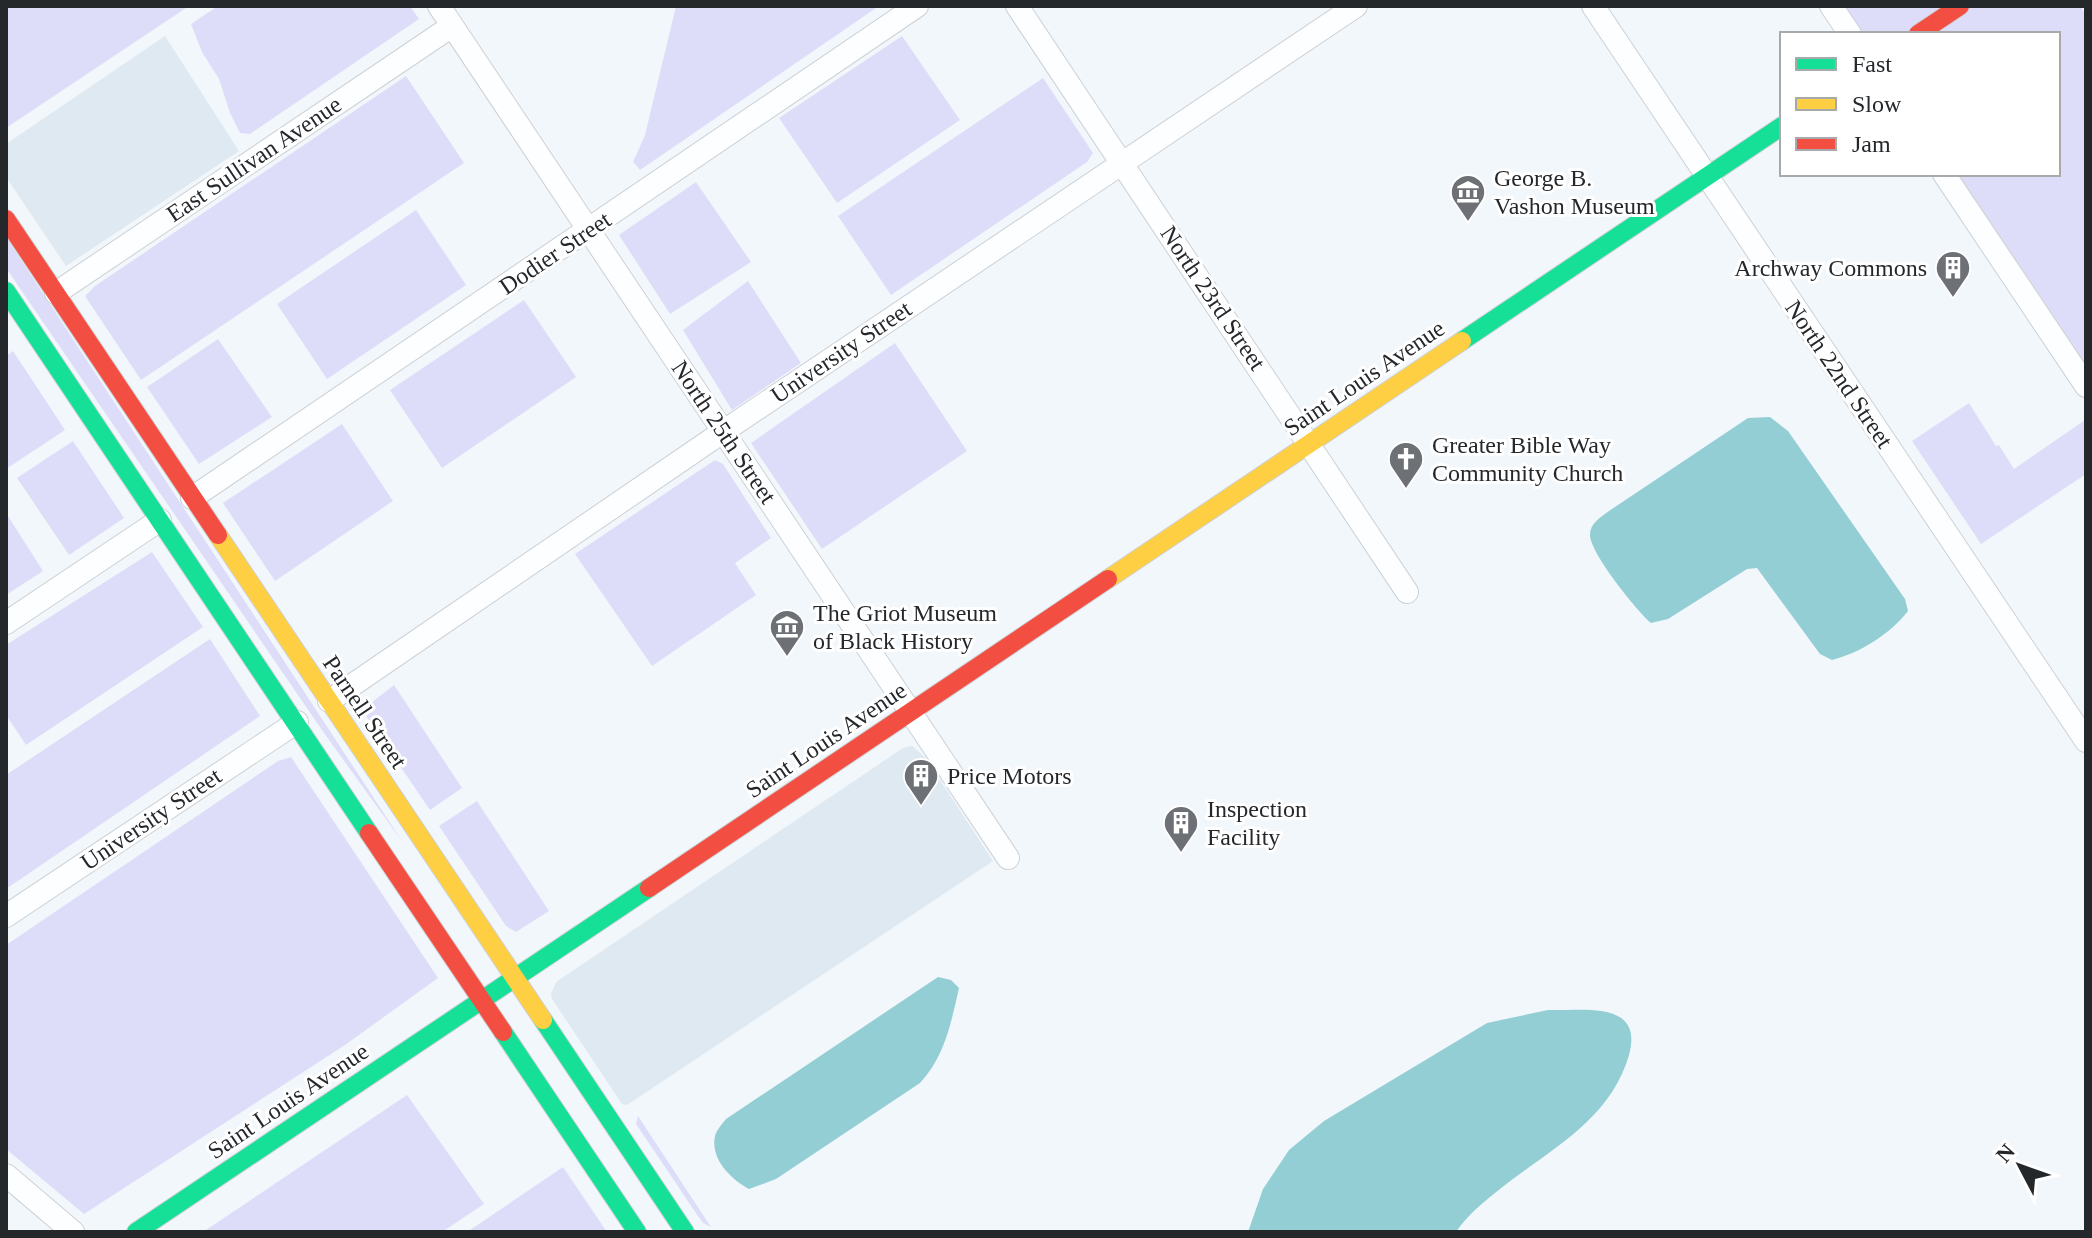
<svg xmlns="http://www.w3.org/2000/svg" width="2092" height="1238" font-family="Georgia,serif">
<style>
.built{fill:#dfe9f2}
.green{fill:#deddf9}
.water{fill:#93ced4}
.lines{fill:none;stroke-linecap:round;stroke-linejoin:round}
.street-casing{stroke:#cdd1d4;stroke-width:24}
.fast-casing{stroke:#cdd1d4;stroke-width:20}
.slow-casing{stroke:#cdd1d4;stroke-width:20}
.jam-casing{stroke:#cdd1d4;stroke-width:20}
.street{stroke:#fdfeff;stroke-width:22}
.fast{stroke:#16e098;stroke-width:18}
.slow{stroke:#ffcf43;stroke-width:18}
.jam{stroke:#f24e42;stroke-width:18}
.labels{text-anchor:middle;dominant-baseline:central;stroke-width:6;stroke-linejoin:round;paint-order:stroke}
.street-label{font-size:24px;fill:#25282b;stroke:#fff}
.poi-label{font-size:24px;fill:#25282b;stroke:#fff;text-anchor:start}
</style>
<rect width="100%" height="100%" fill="#f2f7fc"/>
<path class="built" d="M165 36 239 151 66 266 6 177V144Z
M912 746 925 757 993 861 627 1105 622 1104 552 999 551 994 556 982 903 748Z"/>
<path class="green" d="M6 6H189L6 128Z
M218 6H410L419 19 250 134 240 133 230 113 219 79 202 52 191 24Z
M676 6H879L640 170 633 162 645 135Z
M1844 6H2080L2086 15V367L1957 174H2058V34H1863Z
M902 36 960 120 837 203 779 118Z
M406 76 464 163 141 380 85 296 95 286Z
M1043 78 1093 153 1087 162 891 295 838 216Z
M696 182 751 262 670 314 619 235Z
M416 210 466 285 327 379 277 304Z
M6 237 404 844 324 733 6 268Z
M748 281 801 363 732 410 683 330Z
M524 300 576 377 442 468 390 390Z
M218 339 272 417 199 464 147 387Z
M895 343 967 451 822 549 751 443Z
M13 351 65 430 6 469V356Z
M1969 403 1996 446 1999 445 2014 469 2085 420 2086 422V474L1981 544 1912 441Z
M342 424 393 501 275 581 223 503Z
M73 441 124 518 69 555 17 478Z
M715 460 723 464 771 538 735 563 756 595 652 666 575 554Z
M6 513 43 571 6 595Z
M152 552 203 627 26 745 6 715V645Z
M210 639 260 716 6 889V775Z
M394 685 462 788 430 810 362 710Z
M291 757 438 978 345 1045 84 1214 6 1149V945L278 761Z
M477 801 549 911 516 932 506 926 439 826Z
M407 1095 484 1204 442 1232H203Z
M638 1116 711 1227 703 1223 698 1216 636 1124Z
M563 1167 607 1232H467Z"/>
<path class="water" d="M1770 417 1788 431 1905 599 1908 611C1890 634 1860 653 1832 660L1820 654 1757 568 1747 569 1668 619 1651 623C1637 611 1590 553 1590 535 1590 523 1600 518 1609 511L1748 418Z
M938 977 951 980 959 988C951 1023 945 1056 920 1083L776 1179 749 1189C731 1179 710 1159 715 1136 716 1131 722 1124 726 1119Z
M1548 1010C1584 1011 1644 1000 1629 1055 1610 1122 1545 1152 1495 1193 1481 1204 1466 1217 1456 1232H1248L1263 1189 1289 1150 1324 1121 1487 1023Z"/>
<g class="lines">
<defs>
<path id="street" d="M439 6 1008 858
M1017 6 1407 592
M1593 6 2086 741
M1831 6 1850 34
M1944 174 2086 386
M56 293 452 26
M192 498 917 6
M6 623 160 520
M329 701 724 431 1356 6
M6 916 297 722
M6 1175 73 1232"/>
<path id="fast" d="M6 291 369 833
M1462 341 1782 126
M543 1020 685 1232
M503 1032 637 1232
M136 1232 649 888"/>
<path id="slow" d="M218 535 543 1020
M1108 579 1462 341"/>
<path id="jam" d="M1918 34 1960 6
M6 219 218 535
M369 833 503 1032
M649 888 1108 579"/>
</defs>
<use href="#street" class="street-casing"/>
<use href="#fast" class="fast-casing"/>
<use href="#slow" class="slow-casing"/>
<use href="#jam" class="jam-casing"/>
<use href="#street" class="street"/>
<use href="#fast" class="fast"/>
<use href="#slow" class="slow"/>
<use href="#jam" class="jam"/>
</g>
<defs>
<symbol id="museum-pin" viewBox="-11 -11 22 30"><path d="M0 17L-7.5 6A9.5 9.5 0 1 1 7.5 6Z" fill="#6d7074" stroke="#fff"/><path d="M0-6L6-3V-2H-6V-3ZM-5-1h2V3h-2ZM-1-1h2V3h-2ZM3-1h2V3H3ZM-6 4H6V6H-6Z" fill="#fff"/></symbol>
<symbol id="building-pin" viewBox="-11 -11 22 30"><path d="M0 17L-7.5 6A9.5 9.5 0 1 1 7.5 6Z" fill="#6d7074" stroke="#fff"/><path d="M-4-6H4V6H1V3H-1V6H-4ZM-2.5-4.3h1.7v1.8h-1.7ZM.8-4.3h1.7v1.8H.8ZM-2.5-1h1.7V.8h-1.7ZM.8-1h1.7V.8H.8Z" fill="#fff"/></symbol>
<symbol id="church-pin" viewBox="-11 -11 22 30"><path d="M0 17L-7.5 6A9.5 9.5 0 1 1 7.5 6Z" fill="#6d7074" stroke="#fff"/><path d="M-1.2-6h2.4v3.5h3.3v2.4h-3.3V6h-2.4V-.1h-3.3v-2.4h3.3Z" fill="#fff"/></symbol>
</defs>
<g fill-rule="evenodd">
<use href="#museum-pin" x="1448" y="172" width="40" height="54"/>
<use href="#building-pin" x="1933" y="248" width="40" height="54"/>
<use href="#church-pin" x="1386" y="439" width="40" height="54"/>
<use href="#museum-pin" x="767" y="607" width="40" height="54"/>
<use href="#building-pin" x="901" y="756" width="40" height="54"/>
<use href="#building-pin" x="1161" y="803" width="40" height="54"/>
</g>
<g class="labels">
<g class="street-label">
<text transform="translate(254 159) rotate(-34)">East Sullivan Avenue</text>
<text transform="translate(555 253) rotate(-34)">Dodier Street</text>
<text transform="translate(1213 298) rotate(56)">North 23rd Street</text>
<text transform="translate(841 352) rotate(-34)">University Street</text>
<text transform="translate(1839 374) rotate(56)">North 22nd Street</text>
<text transform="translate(1364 378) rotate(-34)">Saint Louis Avenue</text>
<text transform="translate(724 432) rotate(56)">North 25th Street</text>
<text transform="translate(365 712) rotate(56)">Parnell Street</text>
<text transform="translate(826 740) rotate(-34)">Saint Louis Avenue</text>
<text transform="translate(151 819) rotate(-34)">University Street</text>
<text transform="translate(288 1101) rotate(-34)">Saint Louis Avenue</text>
</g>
<g class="poi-label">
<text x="1494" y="178">George B.<tspan x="1494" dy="28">Vashon Museum</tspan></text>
<text x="1927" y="268" text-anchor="end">Archway Commons</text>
<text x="1432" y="445">Greater Bible Way<tspan x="1432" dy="28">Community Church</tspan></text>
<text x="813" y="613">The Griot Museum<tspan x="813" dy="28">of Black History</tspan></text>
<text x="947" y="776">Price Motors</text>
<text x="1207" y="809">Inspection<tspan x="1207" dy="28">Facility</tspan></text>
</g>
</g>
<rect width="2092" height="1238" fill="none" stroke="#25282b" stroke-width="16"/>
<rect x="1780" y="32" width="280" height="144" fill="#ffffff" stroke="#a8a9aa" stroke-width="2"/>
<rect x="1796" y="58" width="40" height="12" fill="#16e098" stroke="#a8a9aa" stroke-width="2"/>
<text x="1852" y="72" font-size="24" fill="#25282b">Fast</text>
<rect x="1796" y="98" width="40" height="12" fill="#ffcf43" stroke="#a8a9aa" stroke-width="2"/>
<text x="1852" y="112" font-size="24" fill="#25282b">Slow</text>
<rect x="1796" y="138" width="40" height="12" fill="#f24e42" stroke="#a8a9aa" stroke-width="2"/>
<text x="1852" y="152" font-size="24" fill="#25282b">Jam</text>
<g transform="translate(2020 1166) rotate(311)" stroke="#ffffff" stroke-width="6" paint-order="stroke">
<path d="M0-6L14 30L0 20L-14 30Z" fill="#25282b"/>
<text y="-12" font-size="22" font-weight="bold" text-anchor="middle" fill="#25282b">N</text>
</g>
</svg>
